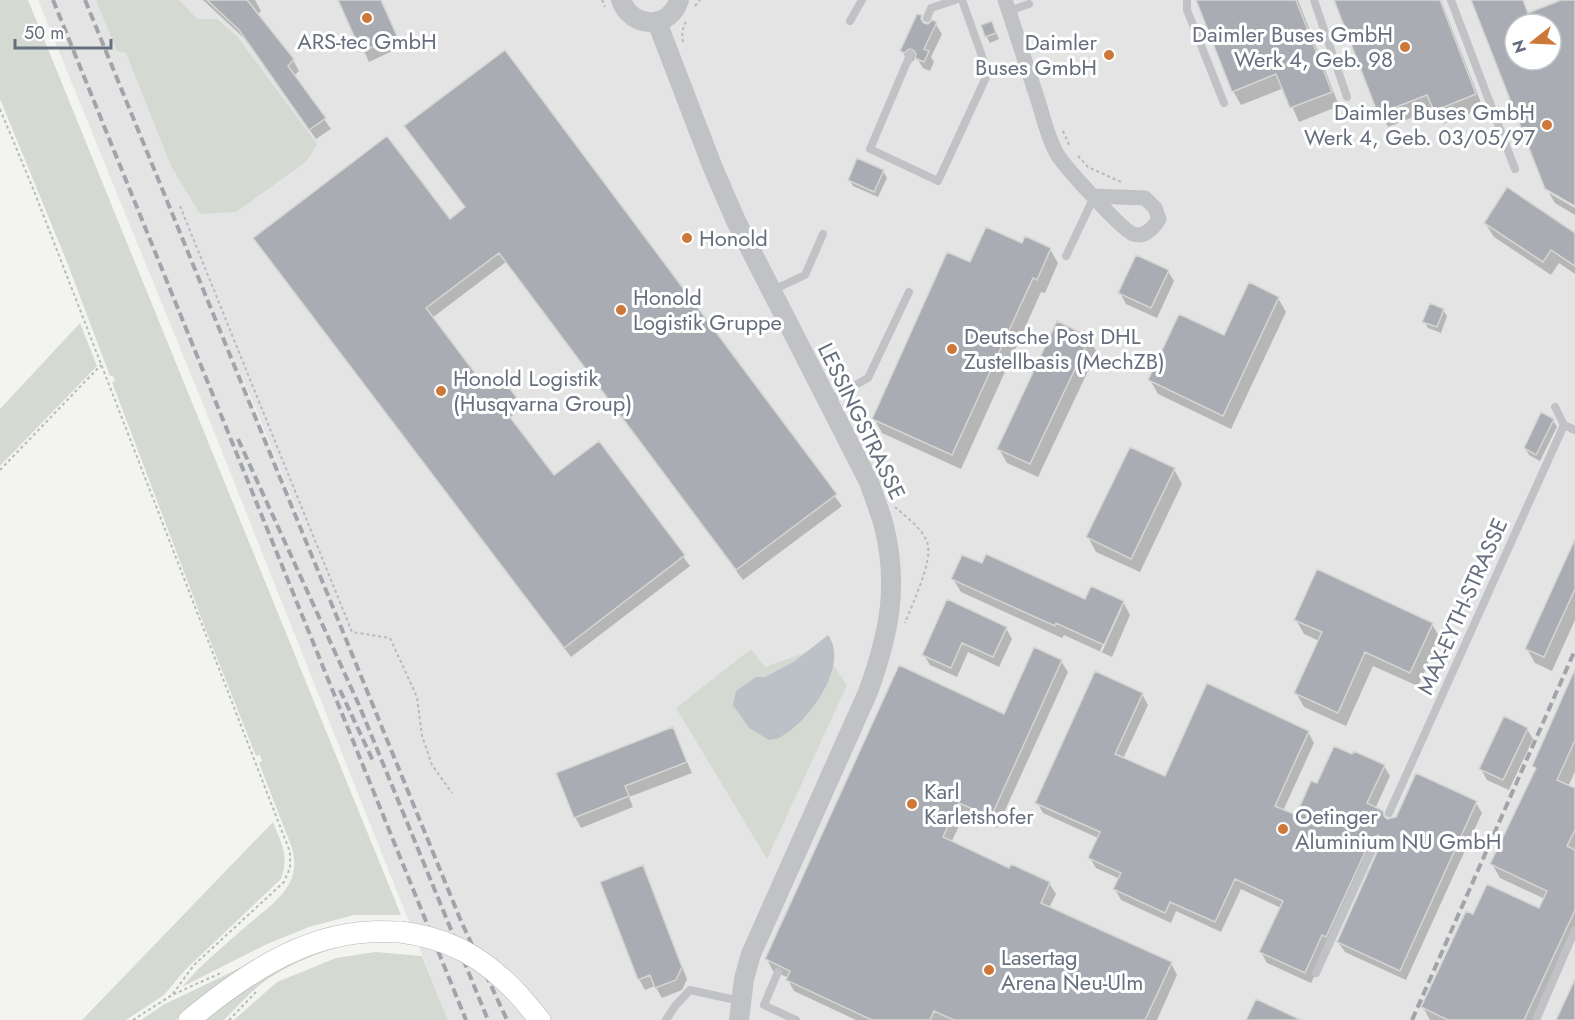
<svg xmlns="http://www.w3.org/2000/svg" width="1575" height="1020" font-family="Jost,sans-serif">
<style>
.built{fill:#e4e4e4;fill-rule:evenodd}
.green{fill:#d4dad2}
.water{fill:#bbc1c7}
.shadow{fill:#0003;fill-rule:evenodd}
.building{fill:#a9adb3;stroke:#d5d5d3;stroke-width:1.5;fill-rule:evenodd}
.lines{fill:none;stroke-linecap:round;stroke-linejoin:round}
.secondary-casing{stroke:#b2b5ba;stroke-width:22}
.path{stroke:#b7b9bc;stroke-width:2;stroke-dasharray:3 3;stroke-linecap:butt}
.service{stroke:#c0c2c5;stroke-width:8}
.minor{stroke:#c0c2c5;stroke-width:15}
.tertiary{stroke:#c0c2c5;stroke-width:20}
.secondary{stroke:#fff;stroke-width:21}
.rail{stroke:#a1a4aa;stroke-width:4;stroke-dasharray:9 4.5;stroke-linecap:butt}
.secondary-bridge-casing{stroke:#b2b5ba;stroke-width:22;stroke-linecap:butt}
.secondary-bridge{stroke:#fff;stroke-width:21}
.poi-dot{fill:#cd7738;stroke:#fff;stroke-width:2}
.labels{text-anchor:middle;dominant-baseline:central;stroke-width:6;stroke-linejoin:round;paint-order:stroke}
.poi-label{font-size:22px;fill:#666f7e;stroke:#fff;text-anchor:start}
.street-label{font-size:22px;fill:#666f7e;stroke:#fff}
</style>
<rect width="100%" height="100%" fill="#f3f4f0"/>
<path class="built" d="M38 0H1575V1020H448L209 419ZM1515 24H1551V60H1515ZM223 339 253 402 328 589 252 403Z"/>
<path class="green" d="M0 0H28L401 915H354L309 927 267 944 182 987C202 963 226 944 250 923 264 911 280 900 289 884 296 872 295 860 292 848L259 763 262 761 260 755 256 756 209 638 112 382 115 381 113 376H110L67 262 0 99Z
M96 0H179L197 19H217L237 36 317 144 307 161 236 212 200 214 171 166 126 53 117 51Z
M80 323 97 366 0 466V409Z
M821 647 847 685 767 859 676 708 751 649 765 667Z
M273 822C282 845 289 855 281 879L185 970 164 995 126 1020H82Z
M331 949C312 956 292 964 274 975 255 986 240 1004 224 1020H202L245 986 304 956Z
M375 952 422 956 448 1020H234L277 982 336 958Z
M246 965 176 1020H141L163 1005Z"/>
<path class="water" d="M828 635C850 665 809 721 782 736 779 739 773 739 769 740L749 728 733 705 736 691 756 677H765L795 661Z"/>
<path class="shadow" d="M203 0H255L261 11 257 15 293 60 299 71 294 76 331 129 316 139 247 41Z
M340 0H381L401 47 369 62Z
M1203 0H1298L1339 106 1299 122 1284 88 1241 105 1233 91Z
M1336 0H1441L1483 108 1443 124 1434 109 1388 127 1380 113Z
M920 17 925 25 935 23 942 34 931 57 934 62 930 71 923 68 918 60 915 59 911 63 908 61 902 51Z
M992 23 999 39 990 43 986 36Z
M504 52 842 506 743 580 506 262 432 318 484 387 516 399 522 409 509 418 554 477 599 443 690 566 571 657 261 249 449 221 466 209 406 126Z
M883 171 887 178 878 197 853 186 849 179Z
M1549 193 1575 208V215L1555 203Z
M1485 223 1575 234V274L1559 263 1551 275 1494 237Z
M1023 245 1050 249 1058 263 1045 293 1041 292 961 469 882 433 874 418 970 264Z
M1168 271 1174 281 1157 318 1126 304 1120 293Z
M1278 298 1286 312 1231 429 1158 394 1150 380 1225 337Z
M1443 310 1447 316 1441 333 1428 328 1424 321Z
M1088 338 1097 352 1038 477 1007 463 999 449Z
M1553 420 1557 427 1540 461 1529 455 1525 448Z
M1174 469 1182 484 1140 572 1096 552 1088 537Z
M1575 542V620L1552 671 1535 663 1527 649Z
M953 579 1086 601 1123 602 1130 615 1112 657 1064 635 1062 638 961 592ZM1119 608H1122L1102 652 1100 651Z
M1296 620 1432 624 1440 638 1418 686 1373 666 1346 726 1304 707 1296 693 1319 641 1304 634Z
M1006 628 1012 639 999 667 968 652 957 677 930 665 924 655Z
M1061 661 1068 672 997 828 965 813 951 843 1010 870 1049 883 1056 894 1049 908 1171 963 1177 975 1157 1020H856L794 991 788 980 789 978 773 971 767 959 1005 716Z
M1575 672V771L1568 787 1575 790V939L1538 1020H1430L1423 1007 1474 916 1539 910 1545 899 1500 878 1492 864 1537 771 1534 765Z
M1142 694 1148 705 1123 759 1165 778 1308 732 1314 743 1283 811 1296 817 1317 785 1384 766 1390 776 1375 809 1382 812 1387 820 1476 803 1482 813 1406 980 1345 952 1338 942 1382 845 1376 849 1311 983 1267 963 1261 952 1281 908 1241 889 1221 932 1176 911 1171 923 1121 900 1115 889 1120 879 1096 868 1090 858 1098 838 1043 813 1037 802Z
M673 729 692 773 629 797 633 807 581 828 575 817Z
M1527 729 1533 739 1509 790 1487 780 1481 769Z
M642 867 648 878 687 979 682 990 662 998 655 986 645 990 639 979Z"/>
<path class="building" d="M207 0H247L294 59 288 66 326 118 309 130 239 30Z
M338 0H381L397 36 361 52Z
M1196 0H1296L1332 92 1290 108 1276 74 1232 92Z
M1334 0H1440L1476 94 1434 111 1427 95 1378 114Z
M1471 0H1523L1528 13 1561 0H1575V206L1545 189ZM1515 24H1551V60H1515Z
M917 14 922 15 921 19 924 23 928 24 932 20 937 22 924 49 929 51 924 62 915 58 916 54 913 50 909 49 904 53 900 51Z
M992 21 996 33 985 37 981 25Z
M505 50 837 494 736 570 499 253 426 308 484 385 499 374 517 398 503 408 554 475 599 441 685 555 564 648 253 238 387 136 450 219 465 207 404 126Z
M857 158 884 170 874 192 848 180Z
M1507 187 1575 233V266L1551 250 1543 262 1484 223Z
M986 227 1022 243 1025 236 1051 248 1037 280 1033 278 952 455 872 419 947 252 970 262Z
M1136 255 1169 270 1151 308 1118 293Z
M1249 282 1279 297 1223 416 1148 380 1179 314 1224 335Z
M1430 303 1444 309 1437 327 1422 322Z
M1057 321 1090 337 1030 464 997 449Z
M1541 412 1554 419 1536 455 1524 448Z
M1130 447 1175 468 1131 559 1086 537Z
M1575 539V589L1544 657 1525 649Z
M986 554 1085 599 1091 586 1124 601 1104 645 1056 623 1055 626 951 579 962 555 982 563Z
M1317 569 1433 623 1410 673 1365 652 1338 713 1294 693 1322 632 1294 620Z
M947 599 1007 627 993 657 962 643 951 668 922 655Z
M1034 647 1062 660 991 817 959 803 943 837 1009 868 1011 864 1050 882 1041 903 1172 962 1145 1020H954L934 1011 930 1020H872L786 980 790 971 765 959 899 665 1004 714Z
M1575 669V740L1557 780 1575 788V830L1567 846 1575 850V910L1524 1020H1448L1421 1007 1466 911 1473 914 1487 884 1539 908 1547 891 1490 864 1536 768 1532 766Z
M1095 671 1143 693 1115 754 1165 776 1207 683 1309 731 1275 806 1296 815 1311 781 1317 783 1334 746 1352 754 1354 751 1385 765 1367 803 1383 811 1384 816 1387 819 1396 817 1416 773 1477 801 1400 971 1337 942 1381 843V838L1378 835 1371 839 1326 937 1322 935 1305 973 1259 952 1283 901 1235 879 1215 922 1170 902 1165 913 1113 889 1121 873 1088 858 1100 832 1035 803Z
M1504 716 1528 728 1503 780 1479 769Z
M673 727 687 762 625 786 629 796 574 818 556 773Z
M643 865 682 967 676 980 655 988 650 975 638 980 600 882Z
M1575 979V1020H1556Z
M1256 999 1301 1020H1246Z"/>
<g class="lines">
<defs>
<path id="secondary" d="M518 994 540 1020
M189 1020C240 978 299 936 368 932 378 931 390 932 400 932"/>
</defs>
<use href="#secondary" class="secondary-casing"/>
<path class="path" d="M602 0 605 7
M695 6 700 0
M683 42 682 32 686 21
M0 109 34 191 290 852V868L284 882 194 965 172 995
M1063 131 1070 147
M1078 156 1088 167 1121 182
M180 206 352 632 390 638 417 697 422 736 432 765 452 793
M0 470 101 365
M895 507C906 517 921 527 927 542 934 560 912 604 905 623
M133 1020 172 995 223 972
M229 1020 256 992"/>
<path class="service" d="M1187 0V10L1224 103
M1314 0 1347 97
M1451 0 1515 169
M1009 11 1029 4
M927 18 931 8 955 0
M850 21 862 0
M910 55 870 149 938 181 988 73 962 0
M1066 256 1094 197
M773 290 805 275 823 234
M829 400 868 378 909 292
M1555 407 1564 425
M1564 425 1575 430
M1389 813 1564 425
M778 972 764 1005 796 1020
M1316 973 1376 841
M666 1020 675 1006 690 990 740 1001
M1536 1020 1575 930"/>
<path class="minor" d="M1005 0C1016 32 1026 65 1037 97 1043 116 1047 136 1057 154 1064 166 1122 230 1133 234 1145 238 1154 227 1159 219L1155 208 1145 198 1094 196"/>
<path class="tertiary" d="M621 0C631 29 670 30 679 0
M657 22 713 168 736 221 869 482C874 497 880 511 884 526 899 587 889 634 868 692L751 954 744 979 739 1020"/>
<use href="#secondary" class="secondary"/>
<path class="rail" d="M53 0 466 1020
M85 0 461 921 507 1020
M238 439 359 705 488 1020
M340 690 373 761
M1412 1020 1575 650"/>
<defs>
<path id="secondary-bridge" d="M400 932C450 938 484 958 518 994"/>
</defs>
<use href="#secondary-bridge" class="secondary-bridge-casing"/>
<use href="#secondary-bridge" class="secondary-bridge"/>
</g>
<g class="poi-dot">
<circle cx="367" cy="18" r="6"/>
<circle cx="1405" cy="47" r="6"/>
<circle cx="1109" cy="55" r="6"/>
<circle cx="1547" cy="125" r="6"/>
<circle cx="687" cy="238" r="6"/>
<circle cx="621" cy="310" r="6"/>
<circle cx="952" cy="349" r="6"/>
<circle cx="441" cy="391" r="6"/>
<circle cx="912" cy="804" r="6"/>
<circle cx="1283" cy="829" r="6"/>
<circle cx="989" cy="970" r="6"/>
</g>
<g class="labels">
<g class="poi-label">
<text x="1393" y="34" text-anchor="end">Daimler Buses GmbH<tspan x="1393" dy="25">Werk 4, Geb. 98</tspan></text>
<text x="367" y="41" text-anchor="middle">ARS-tec GmbH</text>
<text x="1097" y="42" text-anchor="end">Daimler<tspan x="1097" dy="25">Buses GmbH</tspan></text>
<text x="1535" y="112" text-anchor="end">Daimler Buses GmbH<tspan x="1535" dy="25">Werk 4, Geb. 03/05/97</tspan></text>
<text x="699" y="238">Honold</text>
<text x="633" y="297">Honold<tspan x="633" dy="25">Logistik Gruppe</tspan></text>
<text x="964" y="336">Deutsche Post DHL<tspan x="964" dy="25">Zustellbasis (MechZB)</tspan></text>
<text x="453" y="378">Honold Logistik<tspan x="453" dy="25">(Husqvarna Group)</tspan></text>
<text x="924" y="791">Karl<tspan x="924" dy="25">Karletshofer</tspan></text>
<text x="1295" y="816">Oetinger<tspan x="1295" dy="25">Aluminium NU GmbH</tspan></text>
<text x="1001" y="957">Lasertag<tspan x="1001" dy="25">Arena Neu-Ulm</tspan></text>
</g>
<g class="street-label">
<text transform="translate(862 421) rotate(64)">LESSINGSTRASSE</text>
<text transform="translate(1462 606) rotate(-66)">MAX-EYTH-STRASSE</text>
</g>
</g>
<g transform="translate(1533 42) rotate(252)"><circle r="28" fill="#ffffff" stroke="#c2c5cb" stroke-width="1.5"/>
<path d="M0-4.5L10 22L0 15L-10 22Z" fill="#cd7738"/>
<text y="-9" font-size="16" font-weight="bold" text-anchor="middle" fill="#666f7e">N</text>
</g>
<path d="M15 39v9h96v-9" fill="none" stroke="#666f7e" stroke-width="3"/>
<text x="24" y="39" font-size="18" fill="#666f7e" stroke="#ffffff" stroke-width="4.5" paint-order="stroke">50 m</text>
</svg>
